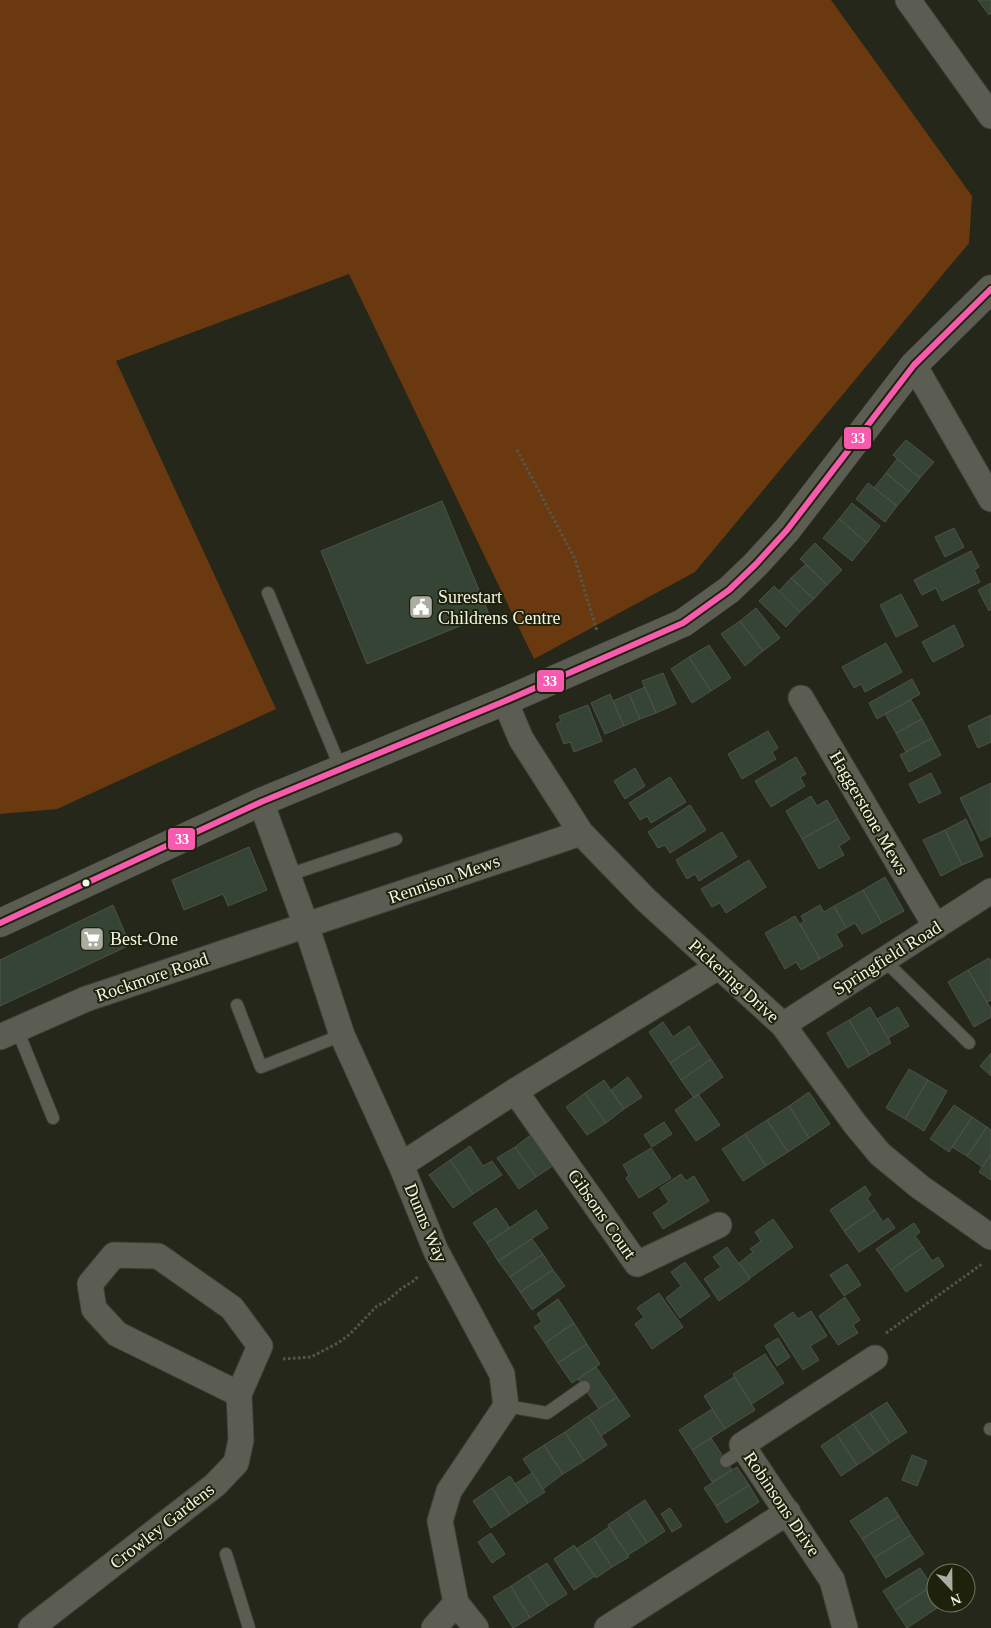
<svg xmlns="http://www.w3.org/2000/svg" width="991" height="1628" font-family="Georgia,serif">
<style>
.green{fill:#6b3910}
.building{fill:#364435;stroke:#4d5249}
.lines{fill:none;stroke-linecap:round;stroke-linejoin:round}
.service-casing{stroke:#3e4137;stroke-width:14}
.minor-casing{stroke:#3e4137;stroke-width:27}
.tertiary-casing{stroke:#3e4137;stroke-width:29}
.path{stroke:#54574d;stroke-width:3;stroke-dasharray:2.5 2.5;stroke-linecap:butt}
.service{stroke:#5b5d53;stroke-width:12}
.minor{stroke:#5b5d53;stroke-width:25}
.tertiary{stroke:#5b5d53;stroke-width:28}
.bus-1-casing{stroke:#1f220b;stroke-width:10}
.bus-1{stroke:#f75aaf;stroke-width:6}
.bus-dot{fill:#f2f5e7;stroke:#1f220b;stroke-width:2}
.labels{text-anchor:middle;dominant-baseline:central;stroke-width:4;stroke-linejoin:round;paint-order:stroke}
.poi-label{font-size:18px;fill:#f2f5e7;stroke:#1f220b;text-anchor:start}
.street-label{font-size:18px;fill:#f2f5e7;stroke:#1f220b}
.line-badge{stroke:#1f220b;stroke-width:2}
.badge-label{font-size:14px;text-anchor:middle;font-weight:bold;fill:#fff}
</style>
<rect width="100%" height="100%" fill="#24271a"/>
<path class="green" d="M0 0H831L972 196 969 243 695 572 534 659 349 274 116 361 276 709 57 809 0 814Z"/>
<path class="building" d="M978 0H991V13L989 15Z
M906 440 934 462 920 478 893 455Z
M897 459 920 478 909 492 886 473Z
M886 473 909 492 897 506 874 488Z
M868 483 897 506 885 522 856 499Z
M442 501 489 614 367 664 321 551Z
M852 503 880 526 867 543 839 519Z
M839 519 867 543 852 561 823 538Z
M954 528 964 547 945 557 935 537Z
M815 543 842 570 827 585 800 559Z
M971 551 979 567 974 570 980 582 942 601 936 588 922 595 914 580Z
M806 564 827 585 814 599 791 578Z
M791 578 814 599 800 612 779 591Z
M991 583V609L989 611 978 590Z
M774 586 800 612 786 627 759 601Z
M901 594 918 626 896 637 880 605Z
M756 608 780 638 763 651 740 621Z
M740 621 763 651 745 666 721 634Z
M954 625 964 646 933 662 922 642Z
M886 643 902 672 865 692 861 684 854 688 842 667Z
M709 645 731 678 711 691 689 657Z
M689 657 711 691 692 703 671 669Z
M663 673 676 704 656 713 642 681Z
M912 679 920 694 877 719 869 703Z
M645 687 656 713 640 719 629 694Z
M610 694 624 726 605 734 591 703Z
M629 694 640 719 624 726 613 701Z
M911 700 922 719 896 733 885 714Z
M588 705 602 741 574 752 570 742 564 744 556 724 561 721 559 716Z
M991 715V742L978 748 968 726Z
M922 719 932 738 906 752 896 733Z
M768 731 778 748 772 752 776 759 742 779 728 754Z
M932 738 941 755 909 772 900 755Z
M796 757 806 774 800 777 805 786 771 807 755 781Z
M635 768 645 786 625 799 614 781Z
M931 773 941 793 919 803 909 784Z
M670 777 686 802 651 823 647 816 640 820 629 803Z
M991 783V836L981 841 960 798Z
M811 796 817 806 827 800 838 819 802 839 786 811Z
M690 805 706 830 670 853 665 845 658 848 648 832Z
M838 819 850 839 839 846 844 855 819 869 802 839Z
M966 819 983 856 962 865 945 830Z
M945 830 962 865 941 876 923 840Z
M722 832 737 857 699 881 695 874 687 879 676 860Z
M249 847 267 890 228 906 223 894 184 910 172 880Z
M749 860 766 887 726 913 720 903 712 907 701 889Z
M885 877 904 911 882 923 863 890Z
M863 890 882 923 862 934 855 923 846 928 834 906Z
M113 905 130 945 0 1006V960Z
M820 905 824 912 834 906 846 928 836 934 843 946 820 959 800 924 804 921 801 916Z
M795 916 820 959 801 970 796 962 785 969 765 933Z
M989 958 991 961V1000L987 1002 968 970Z
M968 970 991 1009V1017L974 1027 948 982Z
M870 1007 891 1043 870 1055 849 1020Z
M898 1007 909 1026 888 1038 877 1019Z
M849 1020 870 1055 848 1068 827 1033Z
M663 1022 673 1037 689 1026 700 1043 670 1063 649 1032Z
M700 1043 711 1059 681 1080 670 1063Z
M991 1053V1076L980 1066Z
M711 1059 723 1077 694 1098 681 1080Z
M909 1069 928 1080 905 1119 886 1108Z
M628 1077 642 1097 624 1109 611 1090Z
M604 1080 624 1109 606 1123 585 1093Z
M928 1080 947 1091 924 1131 905 1119Z
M809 1092 830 1124 809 1138 789 1106Z
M585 1093 606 1123 587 1135 566 1107Z
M698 1094 720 1125 696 1141 675 1110Z
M954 1105 972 1117 949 1152 930 1139Z
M789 1106 809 1138 788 1152 767 1120Z
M972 1117 987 1127 967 1156 952 1147Z
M767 1120 788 1152 766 1166 745 1134Z
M664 1122 672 1134 652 1147 644 1135Z
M987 1127 991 1130V1154L982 1167 967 1156Z
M532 1134 554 1165 536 1177 515 1147Z
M745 1134 766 1166 743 1181 722 1149Z
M470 1146 483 1166 492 1161 502 1175 473 1194 450 1160Z
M515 1147 536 1177 519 1189 497 1158Z
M651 1148 671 1178 639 1198 626 1178 629 1175 623 1165Z
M991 1154V1180L979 1172Z
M450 1160 473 1194 453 1208 429 1175Z
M681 1174 686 1181 694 1176 709 1201 663 1229 653 1213 669 1202 660 1188Z
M865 1186 871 1195 867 1198 875 1210 844 1231 830 1210Z
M496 1208 510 1228 487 1243 473 1223Z
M536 1210 548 1228 498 1261 487 1243Z
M875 1210 883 1222 888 1218 895 1228 859 1252 844 1231Z
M773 1219 793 1247 750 1278 739 1263 753 1252 750 1249 761 1241 755 1232Z
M914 1223 920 1232 915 1236 923 1247 891 1270 876 1249Z
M532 1239 543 1254 510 1277 498 1261Z
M727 1247 750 1279 719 1301 704 1279 721 1267 713 1257Z
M923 1247 932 1261 938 1257 944 1266 906 1292 891 1270Z
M543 1254 553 1270 520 1292 510 1277Z
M685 1262 710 1296 680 1318 666 1298 681 1286 671 1272Z
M847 1264 861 1285 844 1296 830 1275Z
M553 1270 565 1286 532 1310 520 1292Z
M659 1293 683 1327 652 1349 635 1324 644 1317 637 1308Z
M845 1297 860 1320 853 1325 858 1333 838 1345 819 1316Z
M558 1299 574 1323 545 1343 534 1327 542 1322 537 1314Z
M811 1311 827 1336 810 1346 819 1360 803 1370 774 1325 793 1312 798 1319Z
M574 1323 587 1344 558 1363 545 1343Z
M778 1338 790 1357 777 1366 765 1346Z
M587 1344 600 1364 572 1383 558 1363Z
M765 1354 784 1383 752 1404 733 1374Z
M596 1367 617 1397 599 1409 578 1379Z
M734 1377 755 1410 725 1429 704 1396Z
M617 1397 630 1416 601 1436 588 1416Z
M887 1402 907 1432 890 1443 870 1413Z
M712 1409 725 1429 692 1450 679 1430Z
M870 1413 890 1443 874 1454 853 1424Z
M588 1416 607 1445 584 1461 565 1432Z
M853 1424 874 1454 857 1465 837 1435Z
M565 1432 584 1461 563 1474 544 1445Z
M837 1435 857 1465 841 1476 821 1446Z
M711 1438 732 1470 712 1482 692 1450Z
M544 1445 563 1474 543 1489 523 1459Z
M912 1455 927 1461 917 1486 902 1480Z
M737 1467 749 1485 716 1506 704 1488Z
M532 1473 545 1492 528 1503 515 1484Z
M510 1476 528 1503 510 1515 492 1488Z
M749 1485 759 1502 726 1523 716 1506Z
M492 1488 510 1515 491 1528 473 1501Z
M887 1497 899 1516 862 1539 850 1521Z
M645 1500 665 1531 647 1543 627 1512Z
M670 1508 682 1526 672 1532 661 1514Z
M627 1512 647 1543 628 1555 608 1525Z
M899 1516 911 1535 874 1558 862 1539Z
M609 1527 629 1557 612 1567 593 1538Z
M491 1533 505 1554 492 1563 478 1542Z
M911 1535 924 1554 886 1578 874 1558Z
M593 1538 612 1567 596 1578 576 1549Z
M574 1545 595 1576 574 1590 554 1559Z
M547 1563 567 1594 548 1606 528 1575Z
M920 1568 932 1586 895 1610 883 1591Z
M528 1575 548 1606 530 1618 511 1586Z
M511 1586 530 1618 513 1628 493 1597Z
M932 1586 936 1593V1603L943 1604 907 1628 895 1610Z"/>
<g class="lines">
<defs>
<path id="service" d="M268 593 341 769
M288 875 396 839
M884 960 969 1043
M237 1005 261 1067 342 1035
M17 1029 53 1118
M506 1406 547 1413 584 1387
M990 1429H991
M726 1461 744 1449
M226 1554 249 1628"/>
<path id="minor" d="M908 0 991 116
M914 365 991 499
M801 698 936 927
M505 701 521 739 581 833 646 900 783 1025 855 1124 880 1154 920 1187 991 1237
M261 802 306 925 342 1035 401 1165 436 1251 502 1374 506 1406 449 1491 440 1521 456 1603 434 1628
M783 1025 991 891
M0 1037 86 999 581 833
M515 1091 637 1264 719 1225
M401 1165 515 1091 718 967
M456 1603 476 1628
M31 1628 215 1485 236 1463 241 1440 239 1394 260 1346 232 1308 158 1256 114 1255 90 1284 94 1309 117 1334 239 1394
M607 1628 788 1512
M845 1628 832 1580 742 1445 875 1358"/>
<path id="tertiary" d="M0 923 261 802 505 701 683 623 729 590 756 564 787 530 914 365 991 289"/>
</defs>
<use href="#service" class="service-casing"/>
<use href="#minor" class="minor-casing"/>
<use href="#tertiary" class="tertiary-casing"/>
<path class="path" d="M517 450 575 559 597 631
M886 1333 982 1264
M283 1359 311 1357 338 1343 350 1334 377 1306 387 1301 402 1288 415 1280 418 1276"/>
<use href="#service" class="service"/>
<use href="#minor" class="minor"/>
<use href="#tertiary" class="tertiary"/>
<defs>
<path id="bus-1" d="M0 923 261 802 505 701 683 623 729 590 756 564 787 530 914 365 991 289"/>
</defs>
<use href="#bus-1" class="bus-1-casing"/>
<use href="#bus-1" class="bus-1"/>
</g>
<defs>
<symbol id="civic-square" viewBox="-11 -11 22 22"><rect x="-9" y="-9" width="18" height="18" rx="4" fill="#aaad9f" stroke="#1f220b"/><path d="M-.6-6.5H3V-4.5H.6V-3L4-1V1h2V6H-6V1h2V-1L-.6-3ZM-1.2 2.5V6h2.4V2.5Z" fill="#fff"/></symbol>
<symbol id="supermarket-square" viewBox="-11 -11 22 22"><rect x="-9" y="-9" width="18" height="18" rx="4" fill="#aaad9f" stroke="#1f220b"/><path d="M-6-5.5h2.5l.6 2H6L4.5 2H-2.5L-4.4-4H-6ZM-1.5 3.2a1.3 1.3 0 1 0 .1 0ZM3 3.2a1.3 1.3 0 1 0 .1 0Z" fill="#fff"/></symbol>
</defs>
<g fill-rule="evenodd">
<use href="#civic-square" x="407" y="593" width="28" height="28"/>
<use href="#supermarket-square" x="78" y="925" width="28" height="28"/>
</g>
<circle class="bus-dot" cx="86" cy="883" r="4.5"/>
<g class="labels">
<g class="poi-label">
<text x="438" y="597">Surestart<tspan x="438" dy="21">Childrens Centre</tspan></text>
<text x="110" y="939">Best-One</text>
</g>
<g class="street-label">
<text transform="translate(869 813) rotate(60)">Haggerstone Mews</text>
<text transform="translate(444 879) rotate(-19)">Rennison Mews</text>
<text transform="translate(887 958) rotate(-32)">Springfield Road</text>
<text transform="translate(152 977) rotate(-19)">Rockmore Road</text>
<text transform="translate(734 981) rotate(42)">Pickering Drive</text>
<text transform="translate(602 1214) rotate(55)">Gibsons Court</text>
<text transform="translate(426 1223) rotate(67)">Dunns Way</text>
<text transform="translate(782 1504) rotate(56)">Robinsons Drive</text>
<text transform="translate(162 1526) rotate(-38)">Crowley Gardens</text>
</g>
</g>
<g class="line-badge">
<rect x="843" y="426" width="29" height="24" rx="5" fill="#f75aaf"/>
<rect x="536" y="669" width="29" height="24" rx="5" fill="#f75aaf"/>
<rect x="167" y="827" width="29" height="24" rx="5" fill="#f75aaf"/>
</g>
<g class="badge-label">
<text x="858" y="443">33</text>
<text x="550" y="686">33</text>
<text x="182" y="844">33</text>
</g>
<g transform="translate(951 1588) rotate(158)"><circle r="24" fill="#1f220b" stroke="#737663"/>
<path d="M0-4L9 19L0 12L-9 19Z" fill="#aaad9f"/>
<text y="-8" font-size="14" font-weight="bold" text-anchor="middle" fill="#f2f5e7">N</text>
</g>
</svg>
